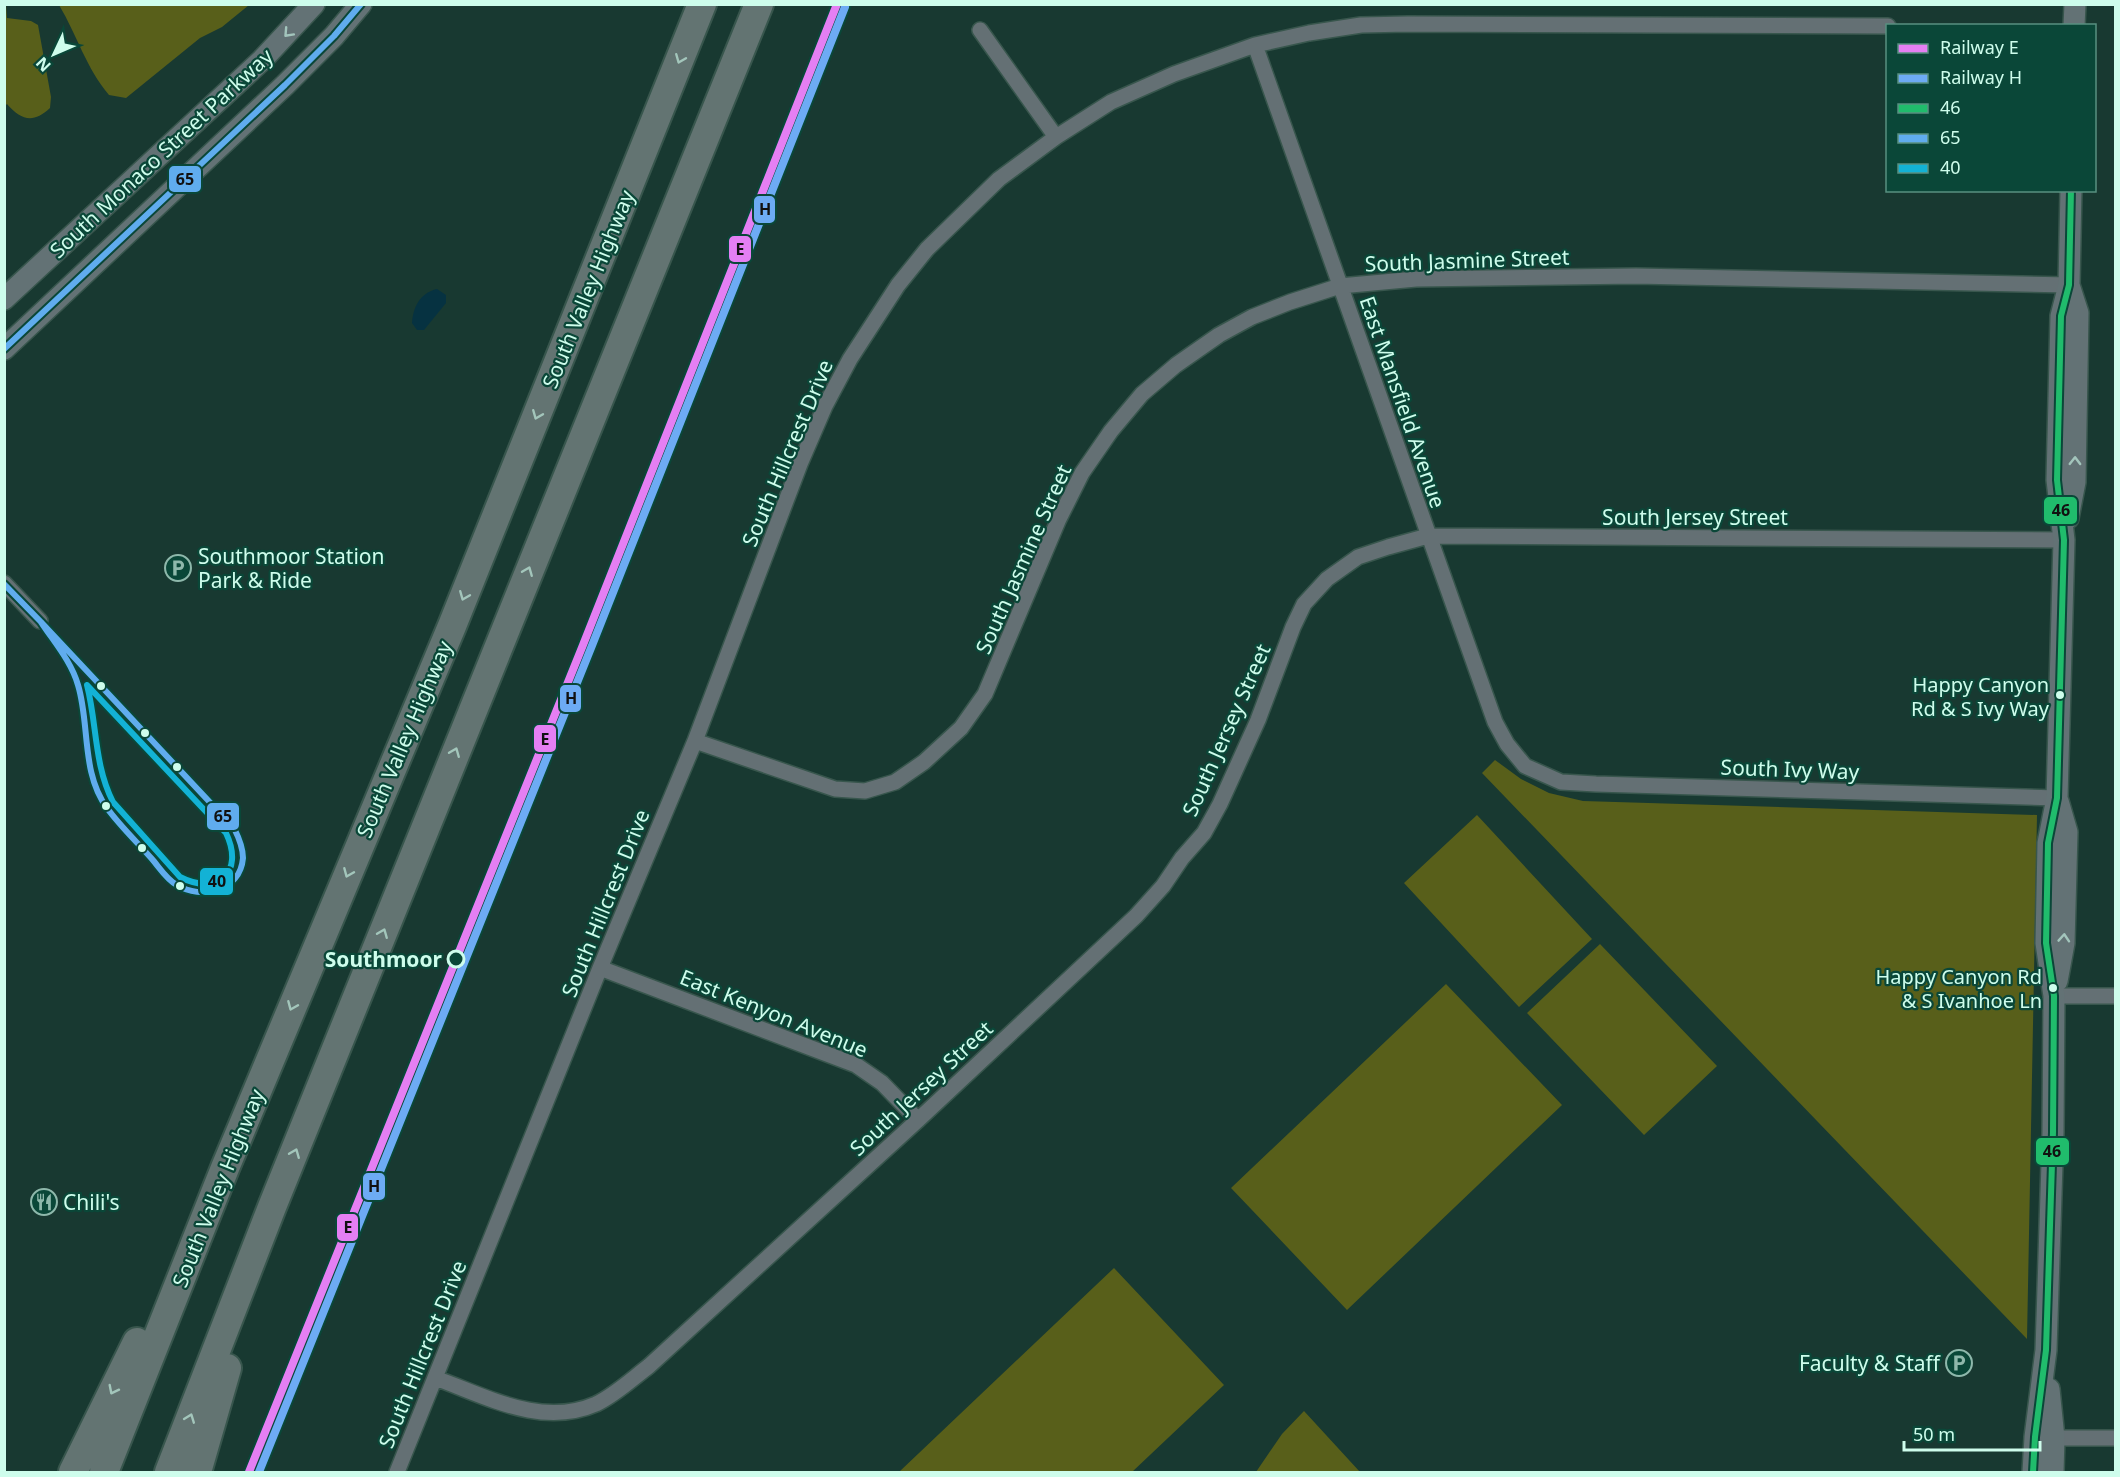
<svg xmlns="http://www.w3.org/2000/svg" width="2120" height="1477" font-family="'Noto Sans',sans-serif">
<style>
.green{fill:#585f1a}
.water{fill:#063241}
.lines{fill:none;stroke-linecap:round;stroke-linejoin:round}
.street-casing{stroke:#38564d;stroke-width:18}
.secondary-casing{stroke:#38564d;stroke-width:24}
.highway-casing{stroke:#38564d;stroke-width:32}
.street{stroke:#647074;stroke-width:15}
.secondary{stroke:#637275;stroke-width:21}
.highway{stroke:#637472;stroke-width:28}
.bus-1-casing{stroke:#0a4738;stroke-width:10}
.bus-2-casing{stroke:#0a4738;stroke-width:10}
.bus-3-casing{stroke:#0a4738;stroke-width:10}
.bus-1{stroke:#20bc6c;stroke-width:6}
.bus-2{stroke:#60acee;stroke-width:6}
.bus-3{stroke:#13b2d5;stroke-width:6}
.rail-1-casing{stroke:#0a4738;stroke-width:12}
.rail-2-casing{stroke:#0a4738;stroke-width:12}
.rail-1{stroke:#e47ff3;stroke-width:8}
.rail-2{stroke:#6dabf4;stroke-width:8}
.oneway{stroke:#a3c5bc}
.oneway2{stroke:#a3c6bb}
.bus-dot{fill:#cefdec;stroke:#0a4738;stroke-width:2}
.stop-dot{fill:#0a4738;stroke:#cefdec;stroke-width:3}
.labels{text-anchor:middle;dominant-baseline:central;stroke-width:4.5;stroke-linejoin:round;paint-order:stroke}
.bus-label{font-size:20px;fill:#cefdec;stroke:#0a4738;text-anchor:end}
.street-label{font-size:21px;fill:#cefdec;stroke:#0a4738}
.poi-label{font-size:21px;fill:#cefdec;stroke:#0a4738;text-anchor:start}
.stop-label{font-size:21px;font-weight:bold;fill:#cefdec;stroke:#0a4738;text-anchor:end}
.line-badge{stroke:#0a4738;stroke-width:2}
.pale-badge-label{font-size:16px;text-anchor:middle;font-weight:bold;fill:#111}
</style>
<rect width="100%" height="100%" fill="#183931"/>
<path class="green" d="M6 4 7 18 31 21 38 25 51 97 50 108C33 124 21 120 7 104L5 106 4 5Z
M59 5H249L222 27 200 38 126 98 109 95C86 68 77 35 59 5Z
M1495 760 1521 779 1549 793 1583 801 2037 815 2027 1339 1482 773Z
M1477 815 1592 939 1519 1007 1404 883Z
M1600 944 1717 1066 1644 1135 1527 1013Z
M1446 984 1562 1105 1347 1310 1231 1188Z
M1114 1268 1224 1385 1132 1472H899Z
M1304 1411 1360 1472H1256L1282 1434Z"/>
<path class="water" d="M437 289 446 295V303L424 330H417L412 323C413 307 420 293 437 289Z"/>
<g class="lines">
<defs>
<path id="street" d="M980 30 1056 137
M1255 45 1495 722 1507 744 1525 766 1561 782 1596 784 2057 798
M4 583 40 621
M695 741 835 789 865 791 895 782 924 762 961 728 985 694 1058 521 1082 473 1111 431 1142 394 1176 365 1219 335 1252 317 1290 302 1340 286 1416 279 1636 276 2069 285
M600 968 856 1065 882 1083 918 1120
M2054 996H2116
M435 1378C486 1396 541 1428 596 1404 615 1395 632 1379 649 1366L918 1120 1136 916 1163 886 1182 858 1204 833 1220 804 1258 720 1293 627 1304 604 1327 579 1358 557 1388 547 1428 536 2064 540
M2044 1438H2116
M397 1472 600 968 695 741 800 464 825 406 850 359 898 285 927 249 999 179 1056 137 1111 102 1174 74 1255 45 1309 33 1361 25 1408 24 1888 26"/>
<path id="secondary" d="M2074 26 2075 4
M4 299 262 60 314 4
M4 349 285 85 334 36 361 4
M2068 518 2075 482 2078 313 2069 285
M2057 981 2064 943 2067 832 2058 801
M2049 1389 2054 1438 2053 1472
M2033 1472 2035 1437 2046 1350 2053 1132 2054 996 2046 943 2048 843 2057 798 2064 540 2057 480 2061 316 2069 285 2071 190"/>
<path id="highway" d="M73 1472 137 1342
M104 1472 225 1168 452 626 702 4
M169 1472 272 1207 759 4
M197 1472 227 1368"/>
</defs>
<use href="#street" class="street-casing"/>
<use href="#secondary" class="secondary-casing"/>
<use href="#highway" class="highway-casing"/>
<use href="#street" class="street"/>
<use href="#secondary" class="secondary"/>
<use href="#highway" class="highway"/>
<defs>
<path id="bus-1" d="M2033 1472 2035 1437 2046 1350 2053 1132 2054 996 2046 943 2048 843 2057 798 2064 540 2057 480 2061 316 2069 285 2071 190"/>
<path id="bus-2" d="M4 349 285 85 334 36 361 4
M4 584 41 622
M41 622 234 828C239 838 243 847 243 858 240 892 201 900 177 885 167 880 159 867 152 859 137 842 120 826 107 808 81 773 90 724 78 685 71 661 54 642 41 622Z"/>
<path id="bus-3" d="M87 685 226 833C245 873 217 896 180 877L113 802C94 765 97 724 87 685Z"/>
</defs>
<use href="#bus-1" class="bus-1-casing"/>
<use href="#bus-2" class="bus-2-casing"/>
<use href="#bus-3" class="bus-3-casing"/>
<use href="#bus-1" class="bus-1"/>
<use href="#bus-2" class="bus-2"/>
<use href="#bus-3" class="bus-3"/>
<defs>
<path id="rail-1" d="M249 1472 583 645 837 4"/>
<path id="rail-2" d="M259 1472 591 648 845 7"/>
</defs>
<use href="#rail-1" class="rail-1-casing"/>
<use href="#rail-2" class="rail-2-casing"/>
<use href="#rail-1" class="rail-1"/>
<use href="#rail-2" class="rail-2"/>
</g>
<defs><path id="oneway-chevron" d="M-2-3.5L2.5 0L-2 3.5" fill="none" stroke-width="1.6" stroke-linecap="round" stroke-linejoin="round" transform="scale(1.5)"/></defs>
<g class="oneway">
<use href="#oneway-chevron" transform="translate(288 33) rotate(133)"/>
<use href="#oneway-chevron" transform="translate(2075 461) rotate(-89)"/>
<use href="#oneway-chevron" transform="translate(2064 938) rotate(-86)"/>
</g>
<g class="oneway2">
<use href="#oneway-chevron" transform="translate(680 59) rotate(112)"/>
<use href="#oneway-chevron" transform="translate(537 415) rotate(112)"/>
<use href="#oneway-chevron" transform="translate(528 571) rotate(-68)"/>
<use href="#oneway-chevron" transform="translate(464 596) rotate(112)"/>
<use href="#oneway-chevron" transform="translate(455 752) rotate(-68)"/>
<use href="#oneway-chevron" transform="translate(348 873) rotate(113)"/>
<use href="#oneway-chevron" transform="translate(383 933) rotate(-68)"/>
<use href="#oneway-chevron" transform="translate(292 1006) rotate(113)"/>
<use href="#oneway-chevron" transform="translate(295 1153) rotate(-68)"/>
<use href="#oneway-chevron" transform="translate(113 1390) rotate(117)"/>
<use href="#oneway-chevron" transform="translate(190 1418) rotate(-69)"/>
</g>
<defs>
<symbol id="parking-ring" viewBox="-11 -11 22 22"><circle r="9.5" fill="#0a4738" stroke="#8eb8ab" stroke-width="1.5"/><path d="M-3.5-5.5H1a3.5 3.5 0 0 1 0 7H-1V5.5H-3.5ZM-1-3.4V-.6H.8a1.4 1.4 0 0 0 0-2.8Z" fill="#8eb8ab"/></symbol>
<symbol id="restaurant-ring" viewBox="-11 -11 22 22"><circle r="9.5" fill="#0a4738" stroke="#8eb8ab" stroke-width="1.5"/><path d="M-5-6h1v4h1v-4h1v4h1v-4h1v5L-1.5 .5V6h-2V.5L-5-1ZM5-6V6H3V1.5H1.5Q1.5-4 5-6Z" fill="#8eb8ab"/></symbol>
</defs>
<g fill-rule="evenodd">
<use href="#parking-ring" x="163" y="553" width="30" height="30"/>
<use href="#restaurant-ring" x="29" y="1187" width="30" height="30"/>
<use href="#parking-ring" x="1944" y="1348" width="30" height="30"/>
</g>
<g class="bus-dot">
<circle cx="101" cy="686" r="5"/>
<circle cx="2060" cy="695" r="5"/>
<circle cx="145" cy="733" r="5"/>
<circle cx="177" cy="767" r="5"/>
<circle cx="106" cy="806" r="5"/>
<circle cx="142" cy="848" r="5"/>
<circle cx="180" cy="886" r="5"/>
<circle cx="2053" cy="988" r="5"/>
</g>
<circle class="stop-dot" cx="456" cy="959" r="8"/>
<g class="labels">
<g class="bus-label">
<text x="2049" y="684">Happy Canyon<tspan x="2049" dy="24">Rd &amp; S Ivy Way</tspan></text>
<text x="2042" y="976">Happy Canyon Rd<tspan x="2042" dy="24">&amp; S Ivanhoe Ln</tspan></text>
</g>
<g class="street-label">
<text transform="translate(161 153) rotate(-43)">South Monaco Street Parkway</text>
<text transform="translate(1467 260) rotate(-2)">South Jasmine Street</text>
<text transform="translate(588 289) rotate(-68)">South Valley Highway</text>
<text transform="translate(1403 402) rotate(71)">East Mansfield Avenue</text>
<text transform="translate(787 453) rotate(-67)">South Hillcrest Drive</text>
<text x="1695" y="517">South Jersey Street</text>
<text transform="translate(1023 559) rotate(-66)">South Jasmine Street</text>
<text transform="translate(1226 730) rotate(-66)">South Jersey Street</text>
<text transform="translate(404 739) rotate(-67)">South Valley Highway</text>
<text transform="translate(1790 769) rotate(2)">South Ivy Way</text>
<text transform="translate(605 903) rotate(-68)">South Hillcrest Drive</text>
<text transform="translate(774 1013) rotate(22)">East Kenyon Avenue</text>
<text transform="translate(921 1088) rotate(-43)">South Jersey Street</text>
<text transform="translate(218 1188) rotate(-68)">South Valley Highway</text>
<text transform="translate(422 1354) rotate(-68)">South Hillcrest Drive</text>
</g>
<g class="poi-label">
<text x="198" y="556">Southmoor Station<tspan x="198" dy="24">Park &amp; Ride</tspan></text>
<text x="63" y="1202">Chili's</text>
<text x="1940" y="1363" text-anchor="end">Faculty &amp; Staff</text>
</g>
<g class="stop-label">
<text x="442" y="959">Southmoor</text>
</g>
</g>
<g class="line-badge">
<rect x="168" y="165" width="34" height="28" rx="6" fill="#60acee"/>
<rect x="753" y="195" width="23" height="29" rx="6" fill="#6dabf4"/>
<rect x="728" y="235" width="24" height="28" rx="6" fill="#e47ff3"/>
<rect x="2043" y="496" width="35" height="29" rx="6" fill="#20bc6c"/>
<rect x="559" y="684" width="23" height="29" rx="6" fill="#6dabf4"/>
<rect x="533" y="724" width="24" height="29" rx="6" fill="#e47ff3"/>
<rect x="206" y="802" width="34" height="29" rx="6" fill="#60acee"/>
<rect x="199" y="867" width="35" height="29" rx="6" fill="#13b2d5"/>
<rect x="2035" y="1137" width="35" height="29" rx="6" fill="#20bc6c"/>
<rect x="362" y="1172" width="24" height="29" rx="6" fill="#6dabf4"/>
<rect x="336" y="1213" width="23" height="29" rx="6" fill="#e47ff3"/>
</g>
<g class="pale-badge-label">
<text x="185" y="185">65</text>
<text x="765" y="215">H</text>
<text x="740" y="255">E</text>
<text x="2061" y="516">46</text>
<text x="571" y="704">H</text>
<text x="545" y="745">E</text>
<text x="223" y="822">65</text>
<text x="217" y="887">40</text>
<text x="2052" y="1157">46</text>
<text x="374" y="1192">H</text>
<text x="348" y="1233">E</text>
</g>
<rect width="2120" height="1477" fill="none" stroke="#cefdec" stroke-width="12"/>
<rect x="1886" y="24" width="210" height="168" fill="#0a4738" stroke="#589080" stroke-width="1.5"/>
<rect x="1898" y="44" width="30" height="9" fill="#e47ff3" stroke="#589080" stroke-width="1.5"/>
<text x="1940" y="54" font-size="18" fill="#cefdec">Railway E</text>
<rect x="1898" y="74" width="30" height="9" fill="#6dabf4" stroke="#589080" stroke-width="1.5"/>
<text x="1940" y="84" font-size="18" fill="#cefdec">Railway H</text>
<rect x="1898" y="104" width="30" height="9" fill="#20bc6c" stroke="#589080" stroke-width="1.5"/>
<text x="1940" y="114" font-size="18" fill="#cefdec">46</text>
<rect x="1898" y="134" width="30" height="9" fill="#60acee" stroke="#589080" stroke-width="1.5"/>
<text x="1940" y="144" font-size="18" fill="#cefdec">65</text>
<rect x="1898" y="164" width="30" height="9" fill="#13b2d5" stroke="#589080" stroke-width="1.5"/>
<text x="1940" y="174" font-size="18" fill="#cefdec">40</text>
<g transform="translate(54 54) rotate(226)" stroke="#0a4738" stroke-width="4.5" paint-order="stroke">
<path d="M0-4.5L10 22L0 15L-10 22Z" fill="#cefdec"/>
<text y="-9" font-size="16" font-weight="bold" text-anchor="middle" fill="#cefdec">N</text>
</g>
<path d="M1904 1441v9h136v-9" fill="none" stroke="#cefdec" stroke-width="3"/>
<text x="1913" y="1441" font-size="18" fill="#cefdec" stroke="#0a4738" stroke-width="4.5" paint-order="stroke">50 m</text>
</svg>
